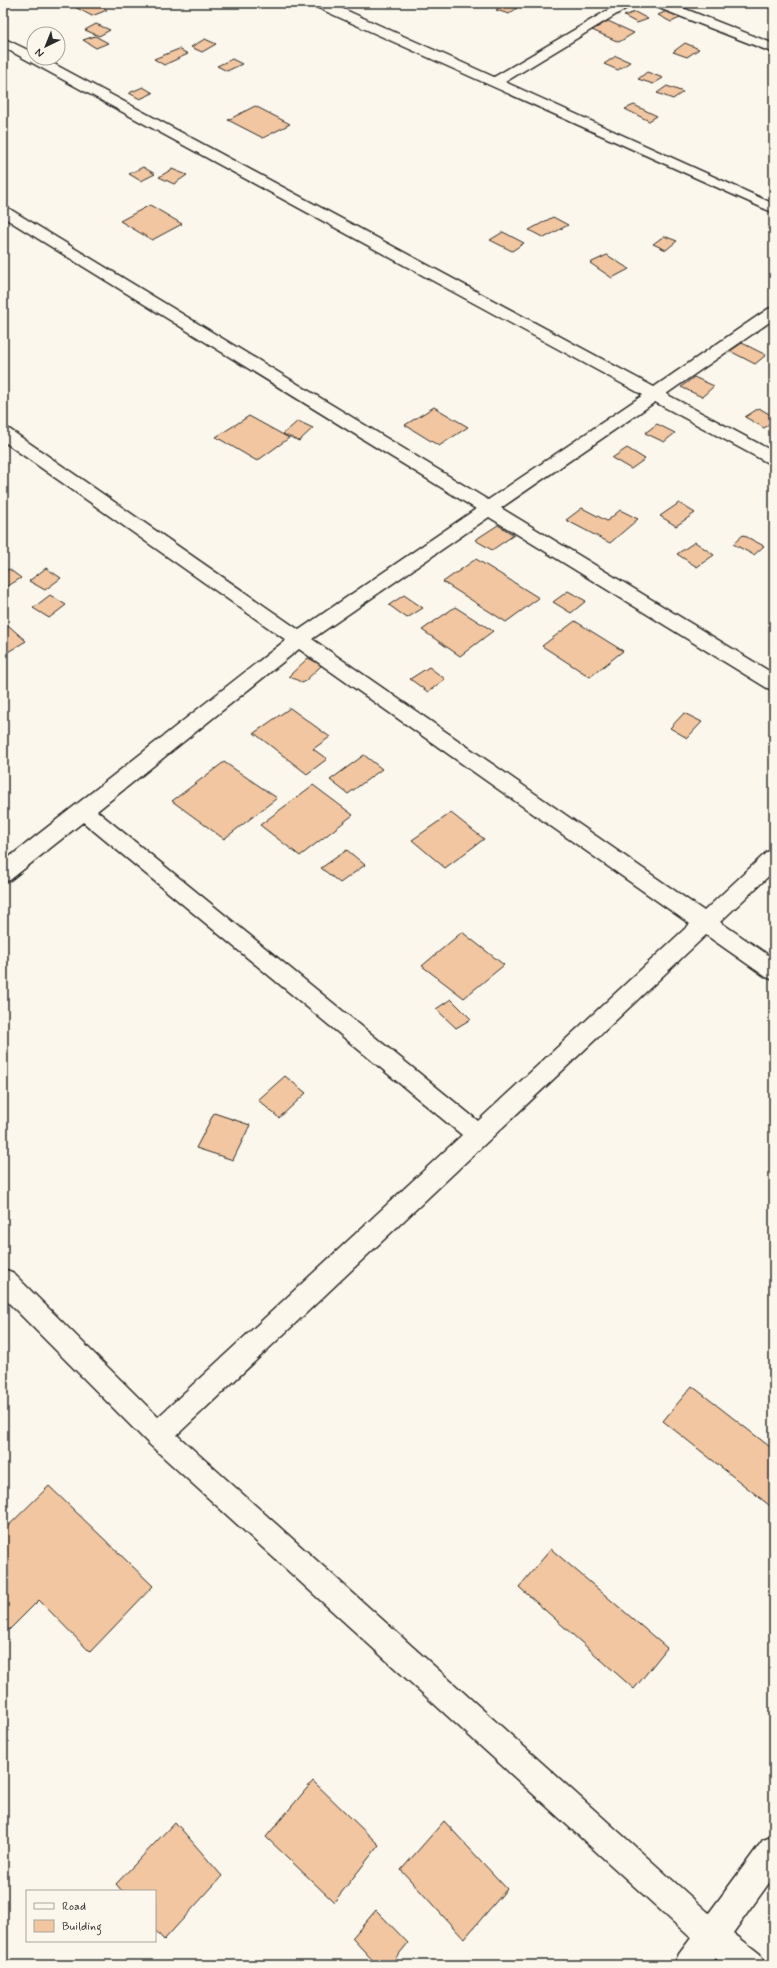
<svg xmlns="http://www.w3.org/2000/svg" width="777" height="1968" font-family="Mynerve,sans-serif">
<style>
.building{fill:#f1c6a0;stroke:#2b2b2b}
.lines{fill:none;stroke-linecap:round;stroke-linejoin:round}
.minor-casing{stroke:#2b2b2b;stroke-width:3}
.minor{fill:#fbf7ec;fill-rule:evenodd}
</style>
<rect width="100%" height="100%" fill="#fbf7ec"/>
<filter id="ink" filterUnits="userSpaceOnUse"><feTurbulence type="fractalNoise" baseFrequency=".025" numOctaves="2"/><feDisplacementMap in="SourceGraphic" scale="8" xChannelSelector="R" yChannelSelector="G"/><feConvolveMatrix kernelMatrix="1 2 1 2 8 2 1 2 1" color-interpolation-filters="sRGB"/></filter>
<g filter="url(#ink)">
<path class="building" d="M85 3H94L107 10 92 16 75 7Z
M504 4 517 8 509 14 496 10Z
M667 11 680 18 671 22 658 15Z
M635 12 648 19 637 23 624 16Z
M608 21 634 33 619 42 592 30Z
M96 24 110 30 99 36 85 30Z
M95 36 108 43 96 48 83 40Z
M205 39 216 44 202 52 191 47Z
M685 43 699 49 687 57 673 52Z
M179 49 188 54 164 65 154 59Z
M616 56 630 62 618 70 604 64Z
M232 59 242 64 227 71 217 66Z
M647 72 663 78 653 84 638 79Z
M667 86 683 92 673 99 657 93Z
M143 87 153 93 140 99 129 93Z
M634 105 657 116 649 121 625 109Z
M255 106 290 124 263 138 228 120Z
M143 167 155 174 141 181 129 174Z
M172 169 187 175 174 184 159 177Z
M150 205 182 224 152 240 120 221Z
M553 217 568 225 544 238 529 230Z
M503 232 524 243 512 251 490 240Z
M664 236 677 241 666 250 653 244Z
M607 255 629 269 612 278 590 263Z
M742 343 766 355 755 364 730 351Z
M694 377 714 386 702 397 681 387Z
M434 407 468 427 439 446 405 425Z
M759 408 774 417V422L764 428 745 417Z
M249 416 289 438 257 461 216 437Z
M298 421 313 428 299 441 283 434Z
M657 424 675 433 664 442 645 433Z
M627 448 645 459 631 469 612 458Z
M679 503 695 513 676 526 660 516Z
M582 508 607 521 620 510 638 519 610 543 566 520Z
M498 525 514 535 492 550 475 540Z
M743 535 764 546 754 555 733 544Z
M695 542 714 555 697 567 677 554Z
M476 559 539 598 506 622 443 582Z
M46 568 61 578 45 590 29 581Z
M9 569 21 578 3 589V573Z
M568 591 586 601 571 613 553 602Z
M50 595 66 605 49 618 33 608Z
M404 595 423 608 407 618 389 605Z
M455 607 493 631 460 656 422 630Z
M575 621 623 651 590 677 542 646Z
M9 626 26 641 3 655V629Z
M308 658 322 665 303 683 289 676Z
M429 667 445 679 428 692 410 679Z
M290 708 330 737 313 749 327 759 307 774 254 733Z
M684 713 702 722 687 738 670 728Z
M364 755 382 769 348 794 330 780Z
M224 762 277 798 224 839 172 801Z
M313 785 353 815 300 856 260 825Z
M451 813 484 839 445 868 412 840Z
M347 850 365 865 340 883 321 868Z
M462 932 504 965 464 998 422 966Z
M451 999 471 1019 456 1028 436 1009Z
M285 1076 306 1093 279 1118 258 1100Z
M214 1113 250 1125 233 1160 196 1148Z
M692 1386 774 1450V1509L663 1421Z
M49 1486 153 1586 90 1652 39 1600 9 1630 3 1623V1531Z
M551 1549 667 1648 634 1689 519 1587Z
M313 1781 379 1845 334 1902 266 1837Z
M444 1821 507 1889 464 1939 401 1870Z
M175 1822 222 1876 164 1940 155 1930V1891H122L116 1884Z
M376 1910 408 1943 390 1965H377L352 1938Z"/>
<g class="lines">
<defs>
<path id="minor" d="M313 3H330L494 77 620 3H635L505 82 774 204V213L314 6Z
M653 3H670L774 44V53L654 6Z
M3 38 34 53V58H43L654 387 768 309 774 307V319L666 394 774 452V464L768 463 655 402 501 508 774 674V690L767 688 489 517 312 639 704 911 767 852 774 850V871L720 922 774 959V980L766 977 706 935 177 1435 709 1913 763 1840 774 1836V1876L733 1933 760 1954 765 1965H724L715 1958 709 1965H674L679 1954 691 1938 149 1444 3 1297V1269L12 1272 158 1417 462 1135 83 822 10 880 3 882V862L286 640 3 441V428L9 429 299 630 476 509 3 217V207L8 208 488 500 643 395 3 47ZM299 649 690 924 478 1121 97 811Z"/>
</defs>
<use href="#minor" class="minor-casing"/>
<use href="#minor" class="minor"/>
</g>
</g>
<rect width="777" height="1968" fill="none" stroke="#fbf7ec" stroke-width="16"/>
<rect x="8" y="8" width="761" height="1952" fill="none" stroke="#2b2b2b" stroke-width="1.5" filter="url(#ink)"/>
<rect x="26" y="1890" width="130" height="52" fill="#fbf7ec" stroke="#a8a59f"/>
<rect x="34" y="1903" width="20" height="6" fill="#fbf7ec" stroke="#a8a59f"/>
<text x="62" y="1910" font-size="12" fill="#2b2b2b">Road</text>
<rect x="34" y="1920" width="20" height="12" fill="#f1c6a0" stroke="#a8a59f"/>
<text x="62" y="1930" font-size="12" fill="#2b2b2b">Building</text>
<g transform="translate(46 46) rotate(223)"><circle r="19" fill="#fbf7ec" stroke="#a8a59f"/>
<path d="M0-3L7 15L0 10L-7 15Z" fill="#2b2b2b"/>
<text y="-6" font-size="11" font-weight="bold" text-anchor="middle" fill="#2b2b2b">N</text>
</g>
</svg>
